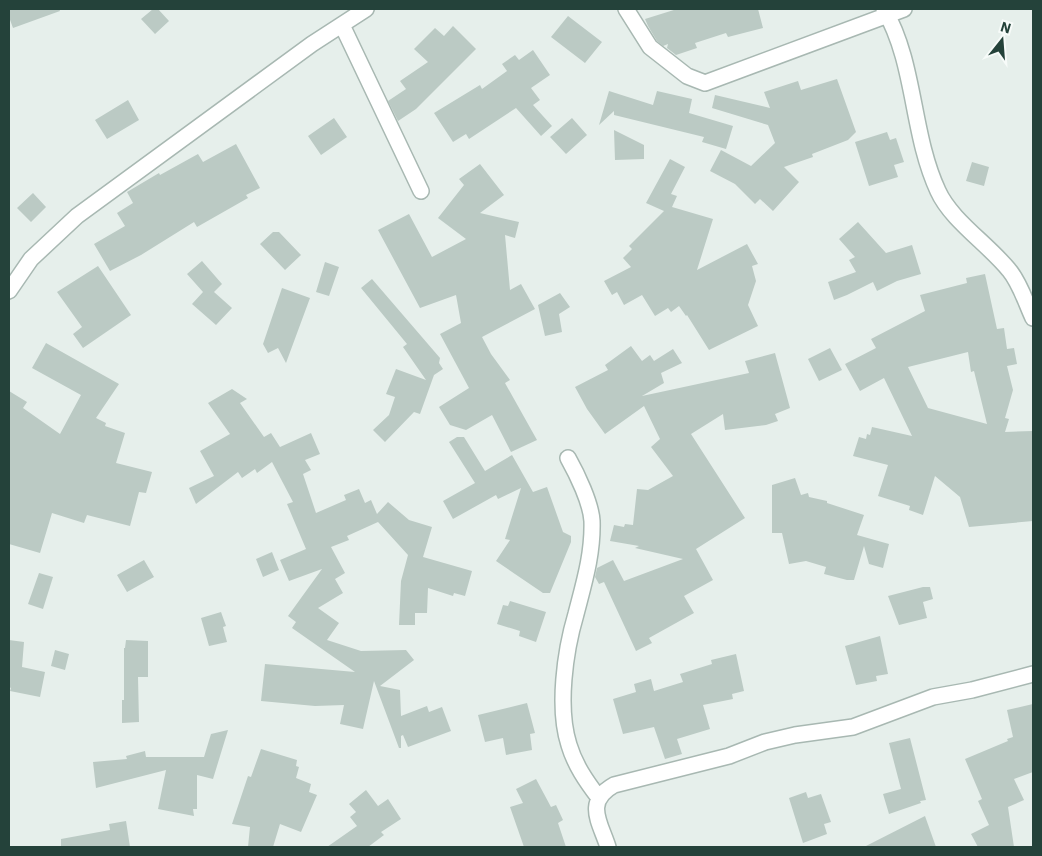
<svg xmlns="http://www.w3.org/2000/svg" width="1042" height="856" font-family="'IBM Plex Sans',sans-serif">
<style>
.building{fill:#bbcac4;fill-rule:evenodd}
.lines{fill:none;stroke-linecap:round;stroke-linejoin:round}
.minor-casing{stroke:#a8b8b2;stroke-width:18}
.minor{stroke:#fff;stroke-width:15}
</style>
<rect width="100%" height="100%" fill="#e6efeb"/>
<path class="building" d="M9 9H59L60 11 13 28 9 17Z
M153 9H158L169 21 155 34 141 19Z
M677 9H758L763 28 728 37 726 33 695 43 697 48 676 55 667 48 668 44 663 46 657 41 648 26 645 19Z
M568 16 602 42 585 63 551 37Z
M453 26 476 49 416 109 398 121 388 101 406 89 400 81 428 62 414 49 435 28 444 36Z
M533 50 550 75 531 88 540 100 533 105 552 126 541 136 516 108 469 139 466 134 453 142 434 113 480 85 482 89 507 71 502 64 515 55 519 60Z
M837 79 856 132 848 140 812 154 813 157 784 167 799 182 773 211 760 199 755 204 735 184 710 171 721 150 751 166 775 143 768 125 712 108 715 95 770 108 764 92 798 81 801 90Z
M609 91 653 105 657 91 692 99 689 113 733 126 726 149 702 142 704 137 614 115V111L599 125Z
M128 100 139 120 107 139 95 120Z
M334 118 347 137 321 155 308 136Z
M572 118 587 135 566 154 550 137Z
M614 130 644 145V159L615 160Z
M887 132 890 140 896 138 904 162 894 165 898 177 869 186 855 142Z
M236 144 260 188 246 195 248 198 197 227 194 222 141 255 110 271 94 244 125 226 117 213 133 203 127 192 159 173 160 175 198 154 203 162Z
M670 159 685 167 671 194 677 196 672 207 713 219 697 270 747 244 758 264 752 266 756 281 748 305 758 326 709 350 687 315 686 316 679 306 671 312 668 308 655 316 642 295 624 305 617 292 612 295 604 281 631 267 623 258 632 249 629 246 664 211 646 203Z
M972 162 989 167 984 186 966 181Z
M480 164 504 195 480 213 519 222 515 238 505 235 510 290 521 284 535 309 482 337 491 354 510 380 505 383 537 440 511 452 492 415 466 430 450 425 439 407 469 388 440 334 461 323 456 295 420 308 378 230 409 214 432 257 466 239 438 218 464 185 459 179Z
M33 193 46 207 31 222 17 208Z
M858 222 886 253 912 245 921 274 897 281 877 291 873 282 847 295 834 300 828 282 856 272 849 260 855 257 839 239Z
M273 232H279L301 255 285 270 260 244Z
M202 261 222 284 214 292 232 308 216 325 192 304 203 292 187 274Z
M325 262 339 267 329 296 316 292Z
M98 266 131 315 83 348 73 334 82 327 57 292Z
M985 274 997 329 1004 328 1007 349 1014 348 1017 364 1007 366 1013 390 1005 418 1009 419 1005 432 1033 431V521L969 527 960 497 935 476 923 515 909 510 910 506 878 496 888 465 853 456 859 437 866 439 867 434 870 435 872 427 912 436 884 378 860 391 845 364 876 348 871 339 925 311 920 295 967 283 966 278ZM968 352 971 372 974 371 987 424 928 408 908 367Z
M372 279 440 358 439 363 443 369 434 375 420 414 414 412 385 442 373 430 389 415 395 397 386 394 396 369 426 380 403 347 407 344 361 288Z
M282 288 310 298 286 363 278 348 268 353 263 344Z
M560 293 570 307 559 314 562 332 545 336 538 305Z
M46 343 119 384 96 418 106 423 105 426 125 433 116 463 152 472 146 493 139 492 130 526 87 515 84 523 52 513 40 553 9 544V391L27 402 23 408 60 434 81 395 32 368Z
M631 346 642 361 650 355 654 361 673 349 682 363 661 373 664 383 642 396 749 373 745 361 775 353 790 408 775 414 778 421 766 425 725 430 723 414 691 434 745 518 696 549 713 580 684 596 694 613 649 638 652 643 636 651 604 582 599 584 595 577 597 568 613 560 624 581 683 559 635 548 639 546 610 541 614 525 624 527 625 524 633 525 637 489 648 490 673 476 651 447 660 439 644 406 605 434 587 409 575 387 608 370 605 365Z
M830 348 842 370 819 381 808 359Z
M232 389 247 399 240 403 264 437 271 433 280 447 311 433 320 454 305 460 311 470 303 474 316 513 346 500 344 495 359 489 365 503 371 500 377 514 388 502 409 520 432 527 423 557 472 571 465 596 454 593 453 596 428 588 427 613H415V625H399L401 581 408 555 378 522 347 536 349 540 331 547 345 573 335 579 343 593 318 608 339 623 327 640 361 651 406 650 414 660 380 686 400 690 401 716 427 706 429 712 442 707 451 731 408 747 403 735 401 736V748H399L374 681 363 729 340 724 344 705 315 706 261 701 265 664 355 672 292 628 296 622 288 616 322 569 289 581 280 560 306 549 287 504 293 502 272 462 257 473 255 469 242 478 238 472 196 504 189 488 214 476 200 451 230 434 208 403Z
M457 437H464L485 471 512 455 533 492 547 487 563 532 571 536V542L550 593H543L496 561 510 540 505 539 521 488 498 499 496 495 453 519 443 501 475 483 449 442Z
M795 478 801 495 808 493 809 497 827 501V503L864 515 857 535 889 544 883 568 869 564 864 546 854 580H847L824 574 826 567 806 561 789 564 782 533H772V485Z
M272 552 279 570 263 577 256 559Z
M144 560 154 577 127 592 117 575Z
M39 573 53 577 43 609 28 604Z
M923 587H930L933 599 923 602 927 618 899 625 888 596Z
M510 601 546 612 536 642 519 636 520 631 497 624 503 605 508 606Z
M221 612 226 626 223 627 227 642 209 646 201 618Z
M880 636 888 674 876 676 877 681 856 685 845 646Z
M9 640 24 642 22 667 45 672 40 697 10 691 11 688 9 687Z
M126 640 148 641V677H138L139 722 122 723V700H124V648H125Z
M55 650 69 654 65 670 51 666Z
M736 654 744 691 732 694 733 699 703 705 710 729 677 739 682 754 665 759 654 727 623 734 613 699 636 692 634 684 651 679 654 691 683 682 680 674 712 664 711 660Z
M527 703 535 733 530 734 532 750 506 755 503 738 485 742 478 715Z
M1033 704V772L1014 779 1024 800 1008 807 1014 847H978L971 834 989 825 978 801 982 799 965 759 1008 741 1007 739 1013 737 1007 710Z
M228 730 213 779 197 775V809H193L194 816 158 809 166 770 96 788 93 762 127 759 126 756 145 751 146 757H204L211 734Z
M910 738 926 800 920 801 921 803 889 814 883 794 901 789 889 743Z
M261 749 297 760 296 766 299 767 296 778 311 784 309 792 317 795 301 832 280 824 273 847H248L250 827 232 824 248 776 251 777Z
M536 779 551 807 556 805 563 820 558 823 566 847H524L510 807 523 803 516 789Z
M366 790 378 806 388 799 401 819 381 832 384 835 368 847H327L357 826 350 817 356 812 349 804Z
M806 792 808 798 821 794 831 822 824 824 827 834 803 843 789 798Z
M925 816 936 847H864Z
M126 821 130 847H61V839L110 830 109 824Z"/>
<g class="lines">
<defs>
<path id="minor" d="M626 9 650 47 687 76 705 83 904 9
M884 9C916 64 911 133 938 191 951 220 988 244 1009 270 1020 283 1026 303 1033 318
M342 25 421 191
M9 291 31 259 77 216 312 44 366 9
M568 458C577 474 591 503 592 521 593 554 584 583 576 614 565 651 557 708 569 745 575 765 586 781 599 798
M608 847C600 822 584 802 614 785L729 756 765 742 795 735 853 727 933 697 972 690 1033 674"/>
</defs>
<use href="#minor" class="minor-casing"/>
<use href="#minor" class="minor"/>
</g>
<rect width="1042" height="856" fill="none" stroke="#24423a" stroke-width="20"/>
<g transform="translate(1002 40) rotate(17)" stroke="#f7fbf9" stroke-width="4" paint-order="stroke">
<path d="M0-4L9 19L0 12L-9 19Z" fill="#24423a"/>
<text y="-8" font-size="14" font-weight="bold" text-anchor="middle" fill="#24423a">N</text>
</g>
</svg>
